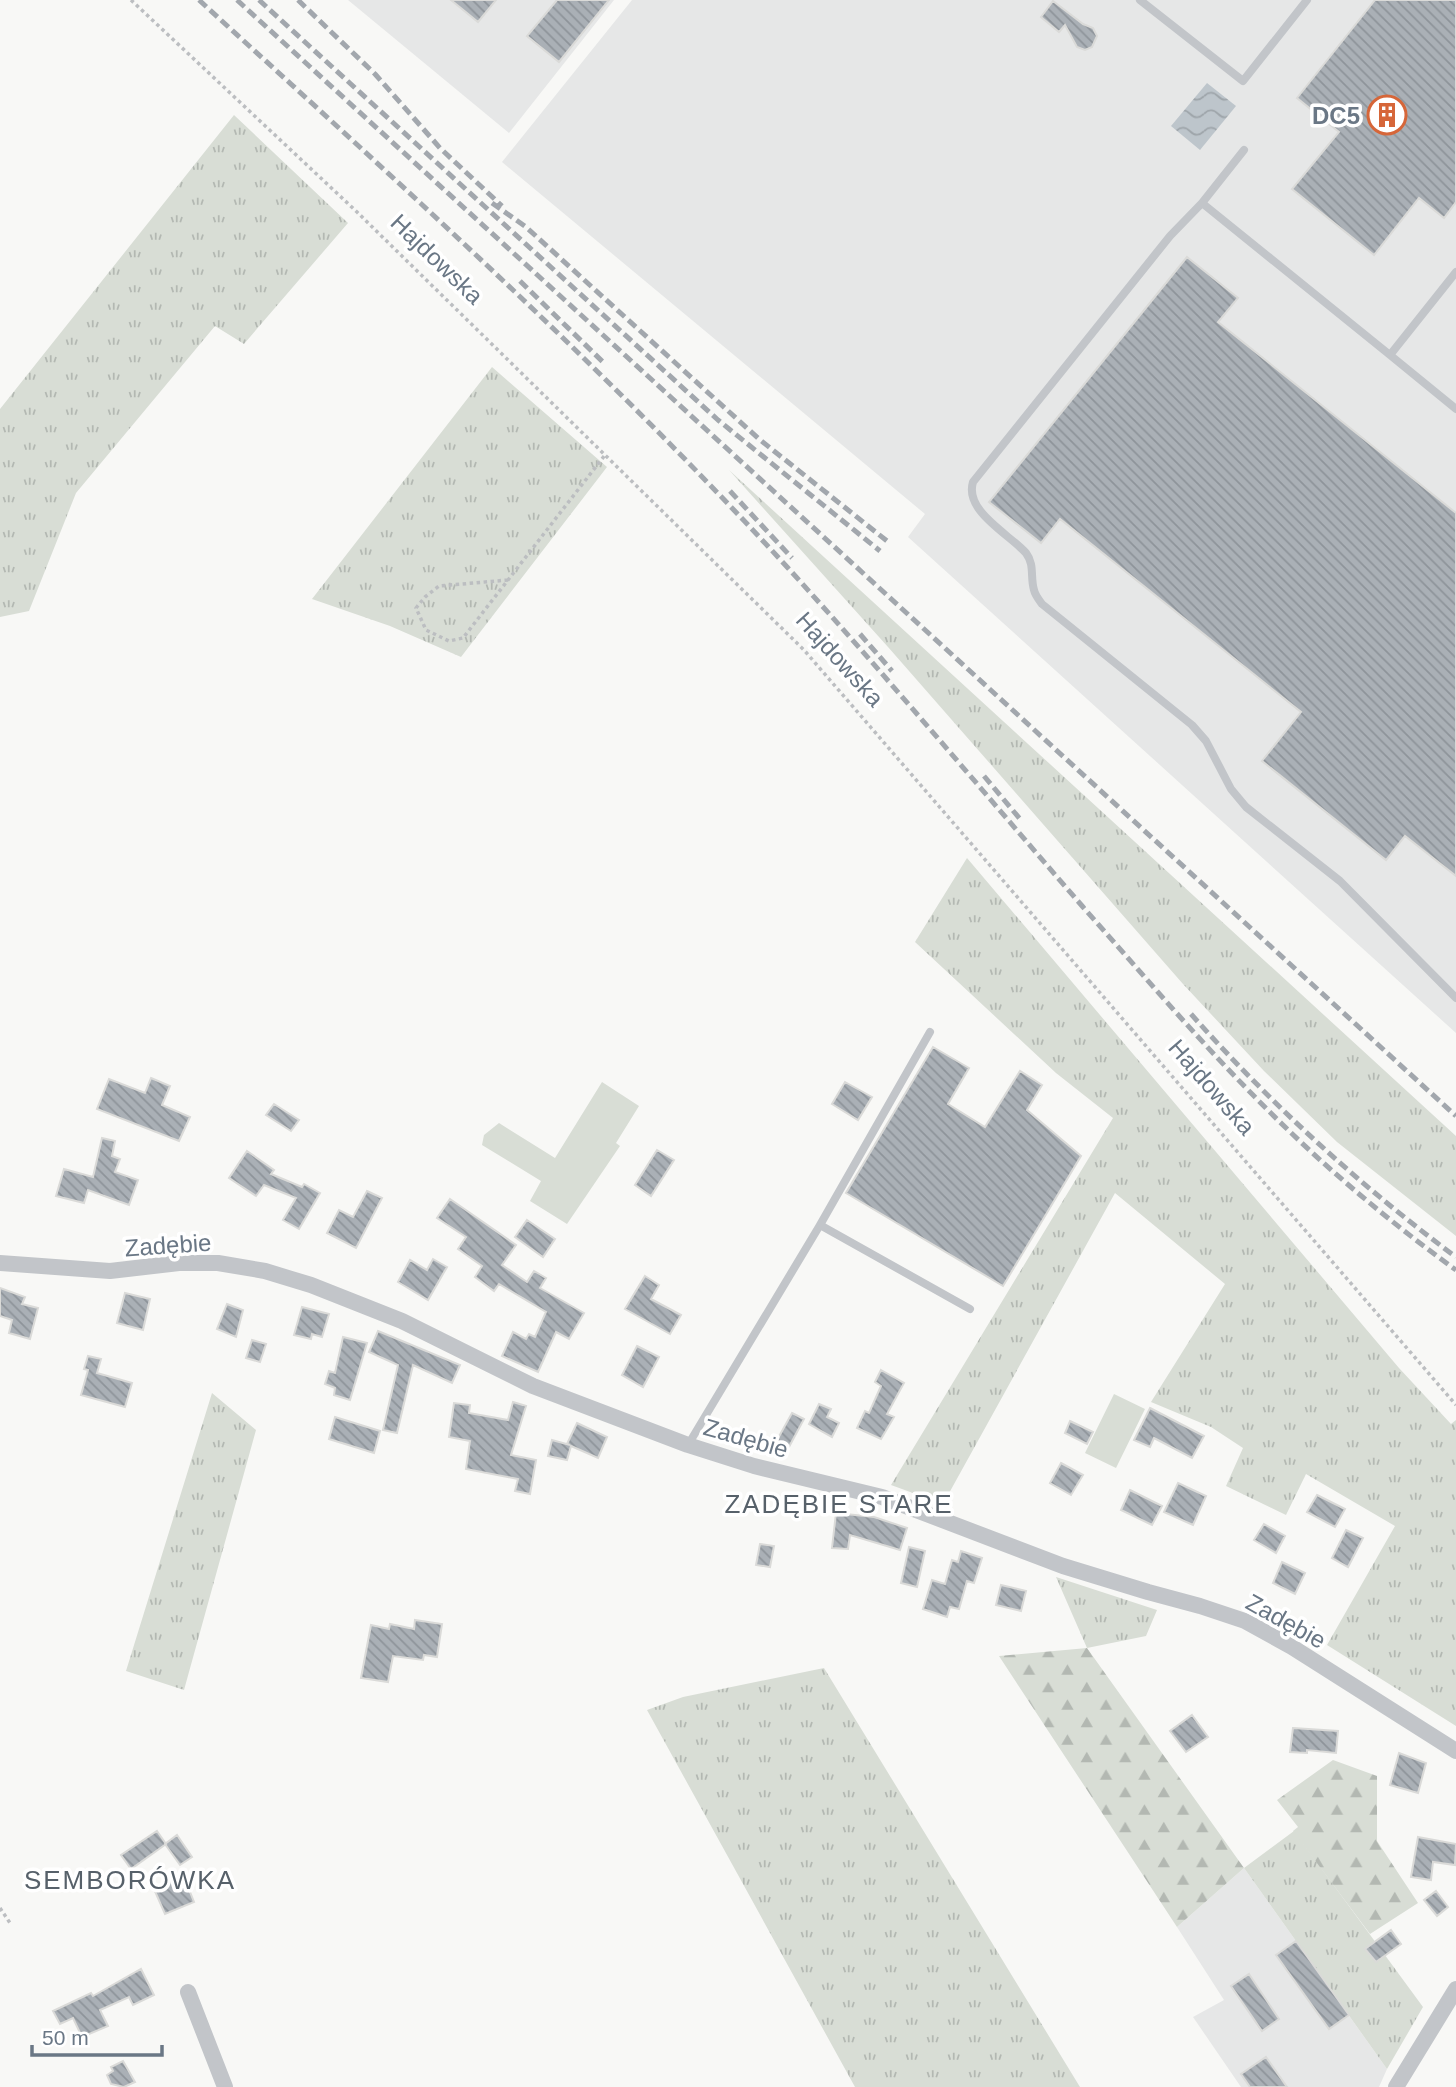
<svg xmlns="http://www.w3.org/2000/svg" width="1456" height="2087" font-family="Helvetica,sans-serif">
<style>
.built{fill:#e6e7e7}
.grass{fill:url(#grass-tufts)}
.forest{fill:url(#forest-firs)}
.garden{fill:#d8ddd5}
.water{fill:url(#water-waves)}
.building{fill:url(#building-back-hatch);stroke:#dadad8;stroke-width:2}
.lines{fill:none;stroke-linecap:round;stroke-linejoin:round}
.path{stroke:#bcbec1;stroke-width:3.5;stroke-dasharray:3.5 3.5;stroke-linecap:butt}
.lane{stroke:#c2c5c9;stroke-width:8}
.street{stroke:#c2c5c9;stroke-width:16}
.rail{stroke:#a2a7ad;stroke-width:5;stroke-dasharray:10 5;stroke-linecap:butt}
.labels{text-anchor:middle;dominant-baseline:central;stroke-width:7;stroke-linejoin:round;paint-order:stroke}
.poi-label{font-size:24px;font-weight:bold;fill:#6a7785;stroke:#fff;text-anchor:end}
.street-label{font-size:24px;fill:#6a7785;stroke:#fff}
.neighbourhood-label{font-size:26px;letter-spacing:2px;fill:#57616a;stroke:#fff}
</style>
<defs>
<pattern id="grass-tufts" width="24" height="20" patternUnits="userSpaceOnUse" patternTransform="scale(1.75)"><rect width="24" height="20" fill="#d8ddd5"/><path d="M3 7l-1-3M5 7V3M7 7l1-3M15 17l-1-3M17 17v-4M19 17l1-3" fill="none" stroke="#b3b8b2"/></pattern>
<pattern id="forest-firs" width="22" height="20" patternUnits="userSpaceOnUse" patternTransform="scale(1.75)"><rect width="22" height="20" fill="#d8ddd5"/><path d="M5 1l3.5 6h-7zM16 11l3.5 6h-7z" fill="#b3b8b2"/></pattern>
<pattern id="water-waves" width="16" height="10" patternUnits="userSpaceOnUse" patternTransform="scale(1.75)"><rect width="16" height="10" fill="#bdc5cb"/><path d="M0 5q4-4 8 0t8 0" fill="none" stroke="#9ea5aa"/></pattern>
<pattern id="building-back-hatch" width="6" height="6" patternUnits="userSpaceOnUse" patternTransform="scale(1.75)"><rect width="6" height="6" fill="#aab0b6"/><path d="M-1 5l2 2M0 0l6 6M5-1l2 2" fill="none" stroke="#8e949a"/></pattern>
</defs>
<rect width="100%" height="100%" fill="#f8f8f6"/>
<path class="built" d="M348 0H614L509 133Z
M632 0H1456V1033L908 537 925 514 502 162Z
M1244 1868 1387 2069 1379 2087H1241L1193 2017 1224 2000 1177 1927Z"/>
<path class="grass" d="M234 115 348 223 244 344 215 326 76 493 29 611 0 617V409Z
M492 367 607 467 461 657 390 626 312 599Z
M729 470 1456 1136V1236L1337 1142 1264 1071 1183 984 888 647Z
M967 858 1399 1368 1451 1424 1456 1420V1726L1327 1645 1395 1526 1306 1474 1286 1515 1226 1486 1243 1448 1211 1427 1151 1402 1225 1284 1115 1193 943 1504 891 1485 1113 1118 1056 1073 915 942Z
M212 1393 256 1430 184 1690 126 1671Z
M1056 1577 1157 1610 1146 1636 1087 1648Z
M824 1668 1080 2087H855L647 1710 683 1697Z
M1294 1831 1423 2007 1387 2069 1244 1868Z"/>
<path class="forest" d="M1087 1648 1244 1868 1177 1927 999 1656Z
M1333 1760 1377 1776V1841L1418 1903 1370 1934 1293 1831 1298 1827 1277 1800Z"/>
<path class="garden" d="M602 1082 639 1106 616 1143 620 1146 567 1224 530 1201 541 1181 482 1145 484 1135 499 1123 555 1158Z
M1114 1394 1145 1409 1116 1468 1085 1453Z"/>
<path class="water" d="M1207 83 1236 106 1200 150 1171 126Z"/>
<path class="building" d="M451 0H496L478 22Z
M557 0H609L559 62 527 36Z
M1375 0H1456V202L1444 218 1419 198 1374 255 1292 189 1339 132 1297 98Z
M1053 1 1083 24 1093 28 1097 36 1092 47 1085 50 1077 47 1065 25 1059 32 1041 17Z
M1187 257 1238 298 1218 322 1456 513V876L1405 836 1386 860 1262 761 1301 712 1060 519 1041 543 989 502Z
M933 1047 969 1068 948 1104 985 1127 1020 1071 1042 1085 1027 1110 1081 1156 1003 1286 846 1193Z
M151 1078 170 1086 162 1105 190 1117 179 1141 97 1109 109 1079 145 1093Z
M845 1082 872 1097 858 1120 832 1104Z
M274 1104 299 1120 291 1131 266 1115Z
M102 1138 115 1141 112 1156 120 1159 115 1172 138 1180 129 1205 88 1190 84 1203 56 1196 64 1169 93 1177Z
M657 1150 674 1160 651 1196 635 1185Z
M247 1151 274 1170 271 1174 302 1187 304 1184 320 1193 299 1229 283 1220 296 1198 264 1185 256 1196 229 1178Z
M367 1191 382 1198 356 1248 327 1233 339 1210 353 1217Z
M450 1199 516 1245 502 1265 527 1282 534 1271 546 1278 540 1288 584 1313 569 1339 556 1332 538 1372 502 1356 513 1332 526 1339 529 1334 535 1337 546 1312 499 1284 494 1291 475 1277 482 1266 458 1249 466 1237 437 1218Z
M527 1220 555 1239 543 1257 515 1237Z
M433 1259 447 1267 428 1300 398 1282 410 1260 427 1270Z
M645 1276 659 1285 651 1299 681 1315 670 1334 625 1309Z
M0 1288 25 1297 22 1304 38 1308 30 1339 9 1333 12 1320 0 1316Z
M125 1293 150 1299 143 1330 117 1323Z
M227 1304 243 1310 236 1337 217 1329Z
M302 1307 329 1314 322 1337 312 1334 311 1339 294 1335Z
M378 1331 460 1365 452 1383 413 1365 397 1433 383 1430 398 1365 369 1352Z
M343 1337 367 1343 350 1400 334 1395 335 1388 325 1384 329 1371 335 1373Z
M252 1340 266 1344 260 1362 246 1358Z
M637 1346 659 1357 643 1387 622 1375Z
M88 1356 101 1359 97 1373 132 1383 125 1407 81 1395 88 1370 84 1369Z
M881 1370 904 1383 887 1414 894 1417 881 1439 857 1428 865 1411 869 1413 881 1386 875 1382Z
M513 1402 526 1406 511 1455 536 1460 530 1494 515 1491 518 1479 466 1469 470 1441 449 1437 454 1403 470 1405 469 1413 508 1420Z
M819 1404 831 1409 827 1417 839 1423 832 1437 809 1424Z
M1150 1408 1204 1436 1192 1458 1154 1438 1150 1447 1134 1440Z
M792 1413 804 1419 783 1458 771 1451Z
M335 1417 380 1431 374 1453 329 1439Z
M1070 1421 1093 1432 1087 1444 1065 1433Z
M577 1423 607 1437 598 1458 571 1446 567 1460 548 1456 552 1440 570 1445 567 1444Z
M1061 1463 1083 1475 1071 1495 1050 1483Z
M1178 1483 1206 1496 1193 1525 1164 1512Z
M1130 1490 1162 1506 1152 1525 1121 1510Z
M1317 1495 1345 1509 1335 1527 1307 1512Z
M836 1513 874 1517 907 1528 900 1550 850 1535 848 1549 832 1548Z
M1264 1524 1285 1536 1276 1553 1254 1540Z
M1346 1530 1363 1538 1348 1567 1332 1558Z
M760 1544 774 1546 770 1567 756 1565Z
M909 1547 925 1551 917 1587 901 1583Z
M961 1551 982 1558 974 1583 967 1581 959 1609 950 1607 947 1617 923 1609 932 1580 945 1584 952 1560 958 1562Z
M1282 1562 1305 1573 1295 1594 1273 1583Z
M1001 1585 1026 1591 1021 1611 996 1605Z
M415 1620 442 1624 437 1657 424 1655 423 1660 393 1656 388 1682 361 1678 371 1625 389 1629 390 1624 414 1629Z
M1192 1715 1208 1737 1186 1752 1170 1731Z
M1293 1728 1338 1731 1336 1753 1307 1750V1753L1290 1752Z
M1399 1753 1426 1763 1418 1793 1390 1785Z
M157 1831 166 1844 131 1869 121 1855Z
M177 1835 192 1857 180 1865 165 1844Z
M1418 1837 1456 1844 1455 1865 1433 1862 1431 1880 1411 1877Z
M182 1872 194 1902 165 1914 154 1889 165 1885 163 1880Z
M1436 1891 1448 1907 1437 1916 1424 1900Z
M1391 1930 1401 1944 1376 1962 1365 1949Z
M1296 1941 1349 2015 1329 2029 1276 1955Z
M141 1969 154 1995 133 2005 129 1997 100 2010 108 2026 82 2037 73 2018 60 2024 53 2011 91 1993 93 1996Z
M1249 1974 1279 2019 1262 2031 1231 1986Z
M1266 2057 1287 2087H1250L1241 2074Z
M123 2061 135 2082 124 2087 111 2084 107 2075 113 2071 111 2067Z"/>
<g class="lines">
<path class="path" d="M131 0 357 212 804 650 1456 1405
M508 580 439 586 425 597 416 608 426 630 449 641 463 638 605 455
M0 1908 10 1923"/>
<path class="lane" d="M1140 0 1243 81 1307 0
M1244 150 1202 203 1390 355 1456 272
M1202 203 1170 236 973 482C964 511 1009 534 1026 553 1035 565 1030 577 1034 590 1035 595 1039 600 1042 604L1192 725 1206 741 1231 789 1246 807 1340 881 1456 998
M1390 355 1456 409
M820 1225 970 1309
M688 1445 820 1225 930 1032"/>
<path class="street" d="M0 1263 110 1271 179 1263H218L265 1271 311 1285 402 1321 533 1386 688 1445 754 1466 882 1497 1063 1566 1148 1592 1200 1606 1245 1621 1292 1647 1456 1751
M188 1992 225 2087
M1396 2087 1456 1989"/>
<path class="rail" d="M199 0C400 184 603 366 788 568 889 679 985 794 1083 907 1139 970 1193 1034 1252 1094 1315 1159 1383 1217 1456 1270
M237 0 1456 1116
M259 0 718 420 880 551
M298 0 375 74 440 148 502 206
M492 203 526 227 759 439 887 541
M520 281 605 364
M730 491 792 558
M860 634 892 671
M984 776 1020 819
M1191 1014C1271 1104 1359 1185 1456 1257"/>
</g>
<defs>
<symbol id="building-ring" viewBox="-11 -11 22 22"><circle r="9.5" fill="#fff" stroke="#d66639" stroke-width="1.5"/><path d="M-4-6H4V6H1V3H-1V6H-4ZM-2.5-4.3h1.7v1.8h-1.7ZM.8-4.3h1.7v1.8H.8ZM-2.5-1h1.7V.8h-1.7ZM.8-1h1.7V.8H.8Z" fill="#d66639"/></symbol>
</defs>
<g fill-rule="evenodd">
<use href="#building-ring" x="1365" y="93" width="44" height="44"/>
</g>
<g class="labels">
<g class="poi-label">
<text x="1360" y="115">DC5</text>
</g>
<g class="street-label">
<text transform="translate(437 259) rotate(44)">Hajdowska</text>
<text transform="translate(840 659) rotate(48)">Hajdowska</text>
<text transform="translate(1212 1087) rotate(49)">Hajdowska</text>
<text transform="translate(168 1245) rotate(-4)">Zadębie</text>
<text transform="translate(746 1438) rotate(16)">Zadębie</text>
<text transform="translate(1286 1621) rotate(29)">Zadębie</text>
</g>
<g class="neighbourhood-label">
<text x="839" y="1504">ZADĘBIE STARE</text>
<text x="130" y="1880">SEMBORÓWKA</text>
</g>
</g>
<path d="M32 2045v10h130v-10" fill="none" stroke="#6a7785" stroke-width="3.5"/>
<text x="42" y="2045" font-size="21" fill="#6a7785" stroke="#ffffff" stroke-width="5" paint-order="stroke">50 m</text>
</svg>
